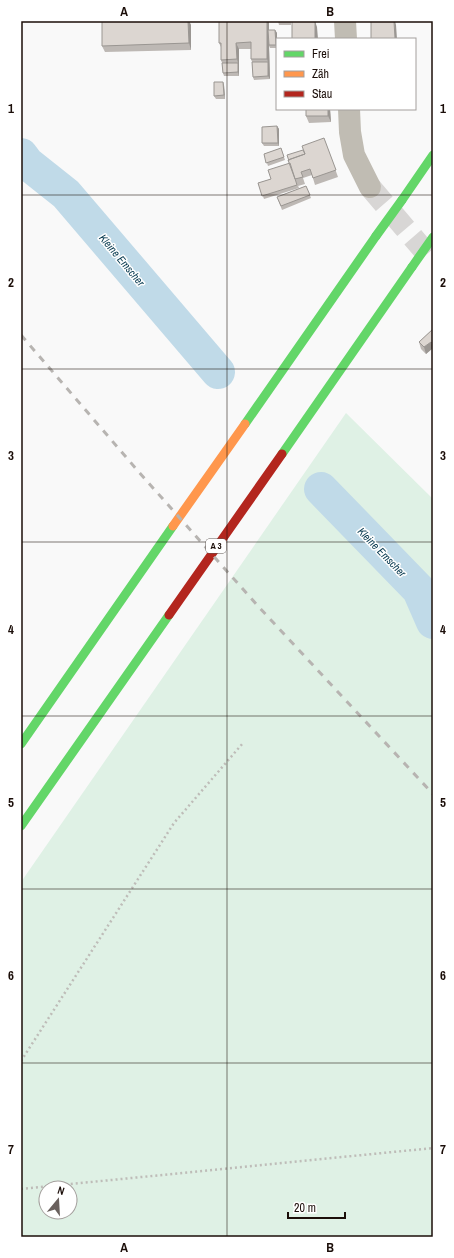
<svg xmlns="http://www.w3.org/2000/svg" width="454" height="1258" font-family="'Archivo Narrow',sans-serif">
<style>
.green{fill:#dff1e5;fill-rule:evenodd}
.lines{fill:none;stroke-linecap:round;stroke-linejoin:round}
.river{stroke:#c0dae8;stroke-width:34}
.street-tunnel{stroke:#d8d6d5;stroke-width:22;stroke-dasharray:22 11;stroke-linecap:butt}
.path{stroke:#bebcb8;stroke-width:2.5;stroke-dasharray:2 3;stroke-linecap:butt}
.street{stroke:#c0bcb3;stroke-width:22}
.fast{stroke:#63d668;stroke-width:9}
.slow{stroke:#ff974d;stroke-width:9}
.jam{stroke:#b3261e;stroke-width:9}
.rail{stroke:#b7b4b1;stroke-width:3;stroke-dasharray:7 7;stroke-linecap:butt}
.fast-bridge{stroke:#63d668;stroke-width:9}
.wall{fill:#bdb8b4}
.shaded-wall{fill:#9a9692}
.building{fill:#dcd6d1;stroke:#9a9692}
.grid{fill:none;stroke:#1b0e09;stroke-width:1;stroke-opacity:0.55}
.labels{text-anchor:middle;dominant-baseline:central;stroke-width:3;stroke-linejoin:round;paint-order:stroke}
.shield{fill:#fff;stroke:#5f5653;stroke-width:1}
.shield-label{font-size:9px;font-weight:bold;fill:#1b0e09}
.water-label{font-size:11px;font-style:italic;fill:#06394f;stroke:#fff}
.neatline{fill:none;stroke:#1b0e09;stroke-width:1.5}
.grid-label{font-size:13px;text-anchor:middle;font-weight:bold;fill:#1b0e09}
</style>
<rect width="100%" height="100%" fill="#f9f9f9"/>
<path class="green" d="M346 413 433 499V1237H21V882ZM46 1188H70V1212H46Z"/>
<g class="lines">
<path class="river" d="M21 155 27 163 66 194 218 372
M321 489 419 590 433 622"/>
<path class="street-tunnel" d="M370 187 433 261"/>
<path class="path" d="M21 1061 174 823 243 743
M21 1189 433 1148"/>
<path class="street" d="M345 21 346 39
M349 109 350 132 354 155 370 187"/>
<path class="fast" d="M402 200 433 155
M245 424 376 236
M282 454 412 267
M21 744 173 526
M21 826 169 615"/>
<path class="slow" d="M173 526 245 424"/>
<path class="jam" d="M169 615 282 454"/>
<path class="rail" d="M21 335 138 471 257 605 433 794"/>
<path class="fast-bridge" d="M376 236 402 200
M412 267 433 237"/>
</g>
<path class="wall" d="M102 21H189L191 25V50L105 52 102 46Z
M219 21H269V30H275L277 33V48H270L269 46 270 79 254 80 253 77 252 62 251 59V49H239V76H224L223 73 222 63 221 60V47L219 43Z
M278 21H291V25H279Z
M223 82 224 85 225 99H216L214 96Z
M306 109H330L331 122 309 123 306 116Z
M277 126 279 129V146H264L262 143Z
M324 138 338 177 315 185 312 175 303 178 305 184 298 186 297 183 299 188 264 199 258 183 271 179 290 163Z
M281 148 285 160 268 166 264 154Z
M306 186 311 198 282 210 277 197Z
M433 329V348L426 354 421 349 419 342Z"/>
<path class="shaded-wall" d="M188 21H189L191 25V50L189 43Z
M267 21H269V46L270 79 268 76V62L267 59Z
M315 21 317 27 318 39H315Z
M394 21H395L396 25 397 39H395Z
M275 30 277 33V48L276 45Z
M236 43 239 49V76L238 72V63L237 59Z
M223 82 224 85 225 99 224 95Z
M328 109H330L331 122 328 116Z
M277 126 279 129V146L278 143Z
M431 342 433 348 426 354 424 347Z"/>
<path class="building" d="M102 21H188L189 43 102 46Z
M219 21H267V59H251V42L236 43 237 59 221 60V43H219Z
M292 21H315V39H292Z
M371 21H394L395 39H371Z
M268 30H275L276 45H269Z
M252 62H268V76L253 77Z
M222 63H238V72L223 73Z
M214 82H223L224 95 214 96Z
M306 109H328V116H306Z
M277 126 278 143H262V127Z
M324 138 336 170 313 178 310 169 301 172 303 177 295 179 288 160 305 154 302 146Z
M281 148 284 157 266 163 264 154Z
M303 150 305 154 288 160 289 161 287 155Z
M290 163 297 185 262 196 258 183 271 179 268 170Z
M306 186 310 195 281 206 277 197Z
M433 329V344L431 342 424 347 419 342Z"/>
<path class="grid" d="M227 21V1237M21 195H433M21 369H433M21 542H433M21 716H433M21 889H433M21 1063H433"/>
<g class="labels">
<rect class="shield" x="206" y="539" width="20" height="14" rx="3"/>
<g class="shield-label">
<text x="216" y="546">A 3</text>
</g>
<g class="water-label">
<text transform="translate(122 260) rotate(50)">Kleine Emscher</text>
<text transform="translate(382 552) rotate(46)">Kleine Emscher</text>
</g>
</g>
<rect width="454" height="1258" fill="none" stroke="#ffffff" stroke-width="44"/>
<rect x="276" y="38" width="140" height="72" fill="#ffffff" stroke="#a49f9d"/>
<rect x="284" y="51" width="20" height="6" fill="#63d668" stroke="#a49f9d"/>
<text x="312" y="58" font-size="12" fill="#1b0e09">Frei</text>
<rect x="284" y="71" width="20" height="6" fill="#ff974d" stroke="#a49f9d"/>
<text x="312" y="78" font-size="12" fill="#1b0e09">Zäh</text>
<rect x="284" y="91" width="20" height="6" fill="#b3261e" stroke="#a49f9d"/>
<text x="312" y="98" font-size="12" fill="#1b0e09">Stau</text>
<g transform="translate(58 1200) rotate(18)"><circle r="19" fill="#ffffff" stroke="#a49f9d"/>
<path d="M0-3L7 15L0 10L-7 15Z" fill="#69605d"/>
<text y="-6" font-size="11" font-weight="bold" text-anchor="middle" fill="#1b0e09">N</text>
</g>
<path d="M288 1212v6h57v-6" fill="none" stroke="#1b0e09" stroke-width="2"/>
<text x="294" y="1212" font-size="12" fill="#1b0e09" stroke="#ffffff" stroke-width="3" paint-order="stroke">20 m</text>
<rect x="22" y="22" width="410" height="1214" class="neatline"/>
<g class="grid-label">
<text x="124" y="16">A</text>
<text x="330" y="16">B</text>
<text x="11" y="113">1</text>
<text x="443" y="113">1</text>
<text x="11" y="287">2</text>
<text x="443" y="287">2</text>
<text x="11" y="460">3</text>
<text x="443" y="460">3</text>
<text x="11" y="634">4</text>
<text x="443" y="634">4</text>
<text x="11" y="807">5</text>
<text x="443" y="807">5</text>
<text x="11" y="980">6</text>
<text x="443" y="980">6</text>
<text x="11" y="1154">7</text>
<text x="443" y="1154">7</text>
<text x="124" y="1252">A</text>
<text x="330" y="1252">B</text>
</g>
</svg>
